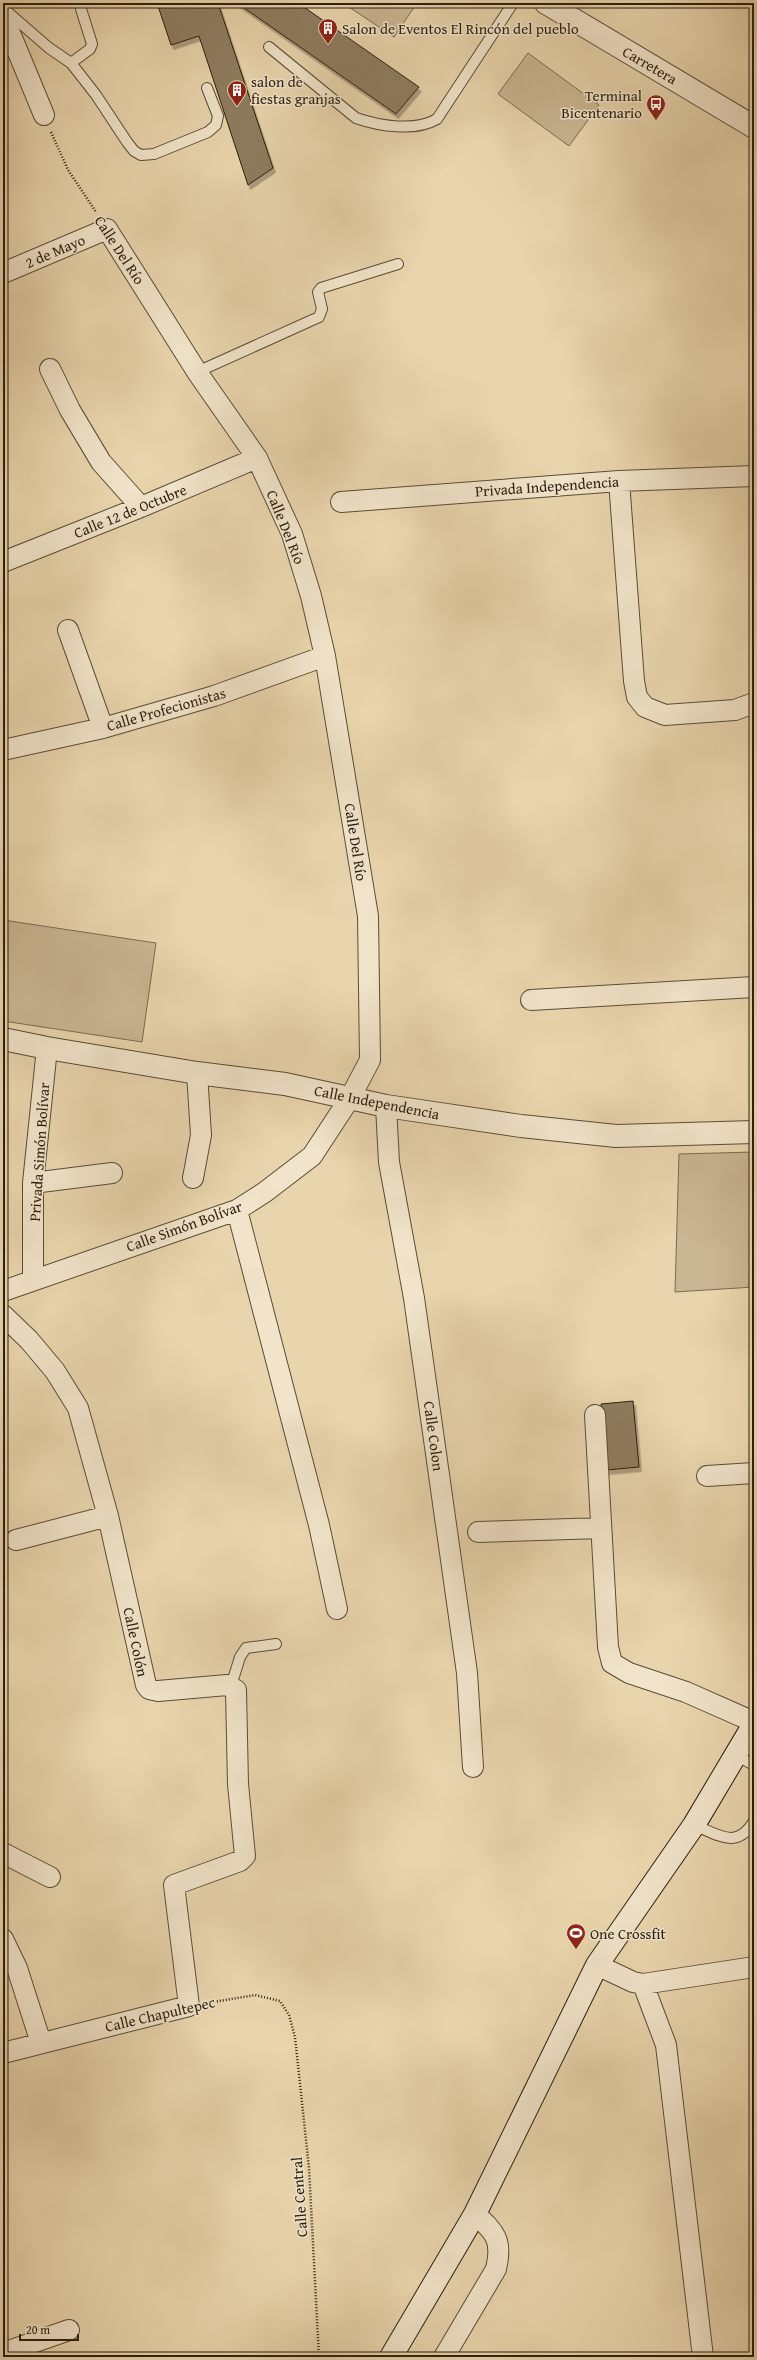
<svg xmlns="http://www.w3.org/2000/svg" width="757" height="2360" font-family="'Gentium Book Plus',serif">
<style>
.green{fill:#c9b692;stroke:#7a6a50}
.building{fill:#8e7d61;stroke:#2b1e0f;filter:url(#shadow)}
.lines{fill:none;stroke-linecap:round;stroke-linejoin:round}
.service-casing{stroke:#5a4c36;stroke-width:12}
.minor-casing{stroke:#5a4c36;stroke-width:22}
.tertiary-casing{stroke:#5a4c36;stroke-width:24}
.secondary-casing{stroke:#2b1e0f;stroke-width:24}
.path{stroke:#2b1e0f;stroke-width:2.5;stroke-dasharray:1 2;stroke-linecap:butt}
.service{stroke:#f1e4ca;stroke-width:10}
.minor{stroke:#f1e4ca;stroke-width:20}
.tertiary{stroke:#f1e4ca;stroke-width:22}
.secondary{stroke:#f1e4ca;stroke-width:22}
.labels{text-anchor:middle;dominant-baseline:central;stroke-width:3;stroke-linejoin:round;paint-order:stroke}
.poi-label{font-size:15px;fill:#2b1e0f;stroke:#f1e4ca;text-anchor:start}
.street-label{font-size:15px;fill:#2b1e0f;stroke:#f1e4ca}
</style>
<defs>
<filter id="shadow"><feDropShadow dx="2.5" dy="4.5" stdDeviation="0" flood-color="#0004"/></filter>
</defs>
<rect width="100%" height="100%" fill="#e9d5ad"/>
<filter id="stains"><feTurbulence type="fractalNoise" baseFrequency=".005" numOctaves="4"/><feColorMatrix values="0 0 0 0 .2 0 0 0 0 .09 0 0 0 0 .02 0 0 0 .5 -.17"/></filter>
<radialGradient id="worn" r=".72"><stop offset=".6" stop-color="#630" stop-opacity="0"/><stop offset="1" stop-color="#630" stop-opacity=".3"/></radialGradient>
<path class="green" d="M343 3H417L394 37Z
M528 53 599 105 569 146 498 94Z
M3 920 156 943 142 1042 3 1021Z
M754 1152V1287L675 1292 679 1154Z"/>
<path class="building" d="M157 3H218L273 168 248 185 199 36 171 45Z
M237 3H298L419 87 396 114Z
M633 1401 639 1467 607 1470 601 1404Z"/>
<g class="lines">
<defs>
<path id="service" d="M3 8 49 48 71 63 96 95 127 142 134 151 141 155 154 154 208 132 216 125 218 116 207 88
M269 47 356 118C379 126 415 132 437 119L513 3
M71 63 90 49 92 44 81 9
M197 372 319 317 322 309 318 292 321 288 398 264
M231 1686 240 1657 246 1648 276 1644
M735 1755 754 1765
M694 1825C719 1835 737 1850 754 1821"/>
<path id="minor" d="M3 16 44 115
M3 273 107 229 197 372 257 458 292 534 311 596 325 656 368 916 370 1060 350 1098 312 1156 265 1192 237 1210 3 1291
M50 369 70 410 101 462 141 507
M619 481 634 681 637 697 645 707 665 715 735 710 754 703
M341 502 619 481 754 476
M3 562 141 507 257 458
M68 630 103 728
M3 750 103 728 214 696 325 656
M531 1000 754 987
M386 1106 389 1162 414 1298 467 1673 473 1767
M193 1178 201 1135 197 1073
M33 1183 112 1173
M237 1210 319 1525 337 1609
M33 1279V1183L47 1048
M3 1315 29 1340 55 1371 78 1408 108 1516 146 1685 149 1689 158 1691 227 1685 236 1690 238 1784 245 1856 240 1861 174 1885 189 2006 3 2053
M595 1415 608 1647 612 1663 629 1673 686 1692 754 1722
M707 1476 754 1473
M478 1532 601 1528
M16 1540 108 1516
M3 1853 50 1877
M3 1939 17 1968 41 2043
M597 1965 633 1982 643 1984 666 2045 703 2357
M643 1984 754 1967
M3 2353 69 2330
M444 2357 496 2269C503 2240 495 2232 475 2214"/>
<path id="tertiary" d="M546 3 754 127
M3 1039 47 1048 197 1073 285 1084 386 1106 521 1126 616 1136 754 1132"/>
<path id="secondary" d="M391 2357 475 2214 597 1965 694 1825 754 1724"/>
</defs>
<use href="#service" class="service-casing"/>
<use href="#minor" class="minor-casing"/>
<use href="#tertiary" class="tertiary-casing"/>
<use href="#secondary" class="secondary-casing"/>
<path class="path" d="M51 132 68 170 96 212
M208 2003 255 1995 280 2001 289 2015 295 2037 309 2168 319 2357"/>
<use href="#service" class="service"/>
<use href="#minor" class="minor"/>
<use href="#tertiary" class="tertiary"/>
<use href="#secondary" class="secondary"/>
</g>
<defs>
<symbol id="building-pin" viewBox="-11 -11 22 30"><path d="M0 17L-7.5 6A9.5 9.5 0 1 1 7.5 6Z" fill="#8f2418" stroke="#f1e4ca"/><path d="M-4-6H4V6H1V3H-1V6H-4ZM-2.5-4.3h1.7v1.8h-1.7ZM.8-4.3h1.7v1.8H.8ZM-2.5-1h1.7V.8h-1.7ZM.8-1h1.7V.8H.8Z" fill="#fff"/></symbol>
<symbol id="bus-pin" viewBox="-11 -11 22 30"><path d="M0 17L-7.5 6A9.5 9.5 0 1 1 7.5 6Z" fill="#8f2418" stroke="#f1e4ca"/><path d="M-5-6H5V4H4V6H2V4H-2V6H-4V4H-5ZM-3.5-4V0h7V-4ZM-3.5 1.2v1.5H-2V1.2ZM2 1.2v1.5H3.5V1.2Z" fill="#fff"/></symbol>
<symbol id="stadium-pin" viewBox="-11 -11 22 30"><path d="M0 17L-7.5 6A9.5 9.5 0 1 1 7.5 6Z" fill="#8f2418" stroke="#f1e4ca"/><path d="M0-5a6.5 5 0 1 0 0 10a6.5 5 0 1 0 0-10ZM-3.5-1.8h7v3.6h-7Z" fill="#fff"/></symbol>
</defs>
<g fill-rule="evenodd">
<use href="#building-pin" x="317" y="17" width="22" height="30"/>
<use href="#building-pin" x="226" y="79" width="22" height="30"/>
<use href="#bus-pin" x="645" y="93" width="22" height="30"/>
<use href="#stadium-pin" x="565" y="1922" width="22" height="30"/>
</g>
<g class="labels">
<g class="poi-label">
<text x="342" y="28">Salon de Eventos El Rincón del pueblo</text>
<text x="251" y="81">salon de<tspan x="251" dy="17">fiestas granjas</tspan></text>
<text x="642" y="95" text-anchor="end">Terminal<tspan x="642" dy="17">Bicentenario</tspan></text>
<text x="590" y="1933">One Crossfit</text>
</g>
<g class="street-label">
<text transform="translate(650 65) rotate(30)">Carretera</text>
<text transform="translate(120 250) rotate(57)">Calle Del Río</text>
<text transform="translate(55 251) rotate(-23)">2 de Mayo</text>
<text transform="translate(547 486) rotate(-4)">Privada Independencia</text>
<text transform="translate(130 511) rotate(-22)">Calle 12 de Octubre</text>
<text transform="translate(286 527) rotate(68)">Calle Del Río</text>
<text transform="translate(166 709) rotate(-16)">Calle Profecionistas</text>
<text transform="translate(356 842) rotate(81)">Calle Del Río</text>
<text transform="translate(377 1102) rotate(11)">Calle Independencia</text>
<text transform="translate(39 1152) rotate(-86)">Privada Simón Bolívar</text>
<text transform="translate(184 1226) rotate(-20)">Calle Simón Bolívar</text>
<text transform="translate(434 1436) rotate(82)">Calle Colon</text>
<text transform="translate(136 1642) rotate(78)">Calle Colón</text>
<text transform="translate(160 2014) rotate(-13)">Calle Chapultepec</text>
<text transform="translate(299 2197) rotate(-94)">Calle Central</text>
</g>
</g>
<rect width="757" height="2360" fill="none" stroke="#e9d5ad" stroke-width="16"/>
<rect x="4" y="4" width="749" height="2352" fill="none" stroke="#2b1e0f" stroke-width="2"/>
<rect x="8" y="8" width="741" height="2344" fill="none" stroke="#2b1e0f"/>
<path d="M20 2334v6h58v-6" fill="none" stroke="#2b1e0f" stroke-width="2"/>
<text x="26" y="2334" font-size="12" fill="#2b1e0f" stroke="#f1e4ca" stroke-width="3" paint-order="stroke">20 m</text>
<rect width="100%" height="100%" filter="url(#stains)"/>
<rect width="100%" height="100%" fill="url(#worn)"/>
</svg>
